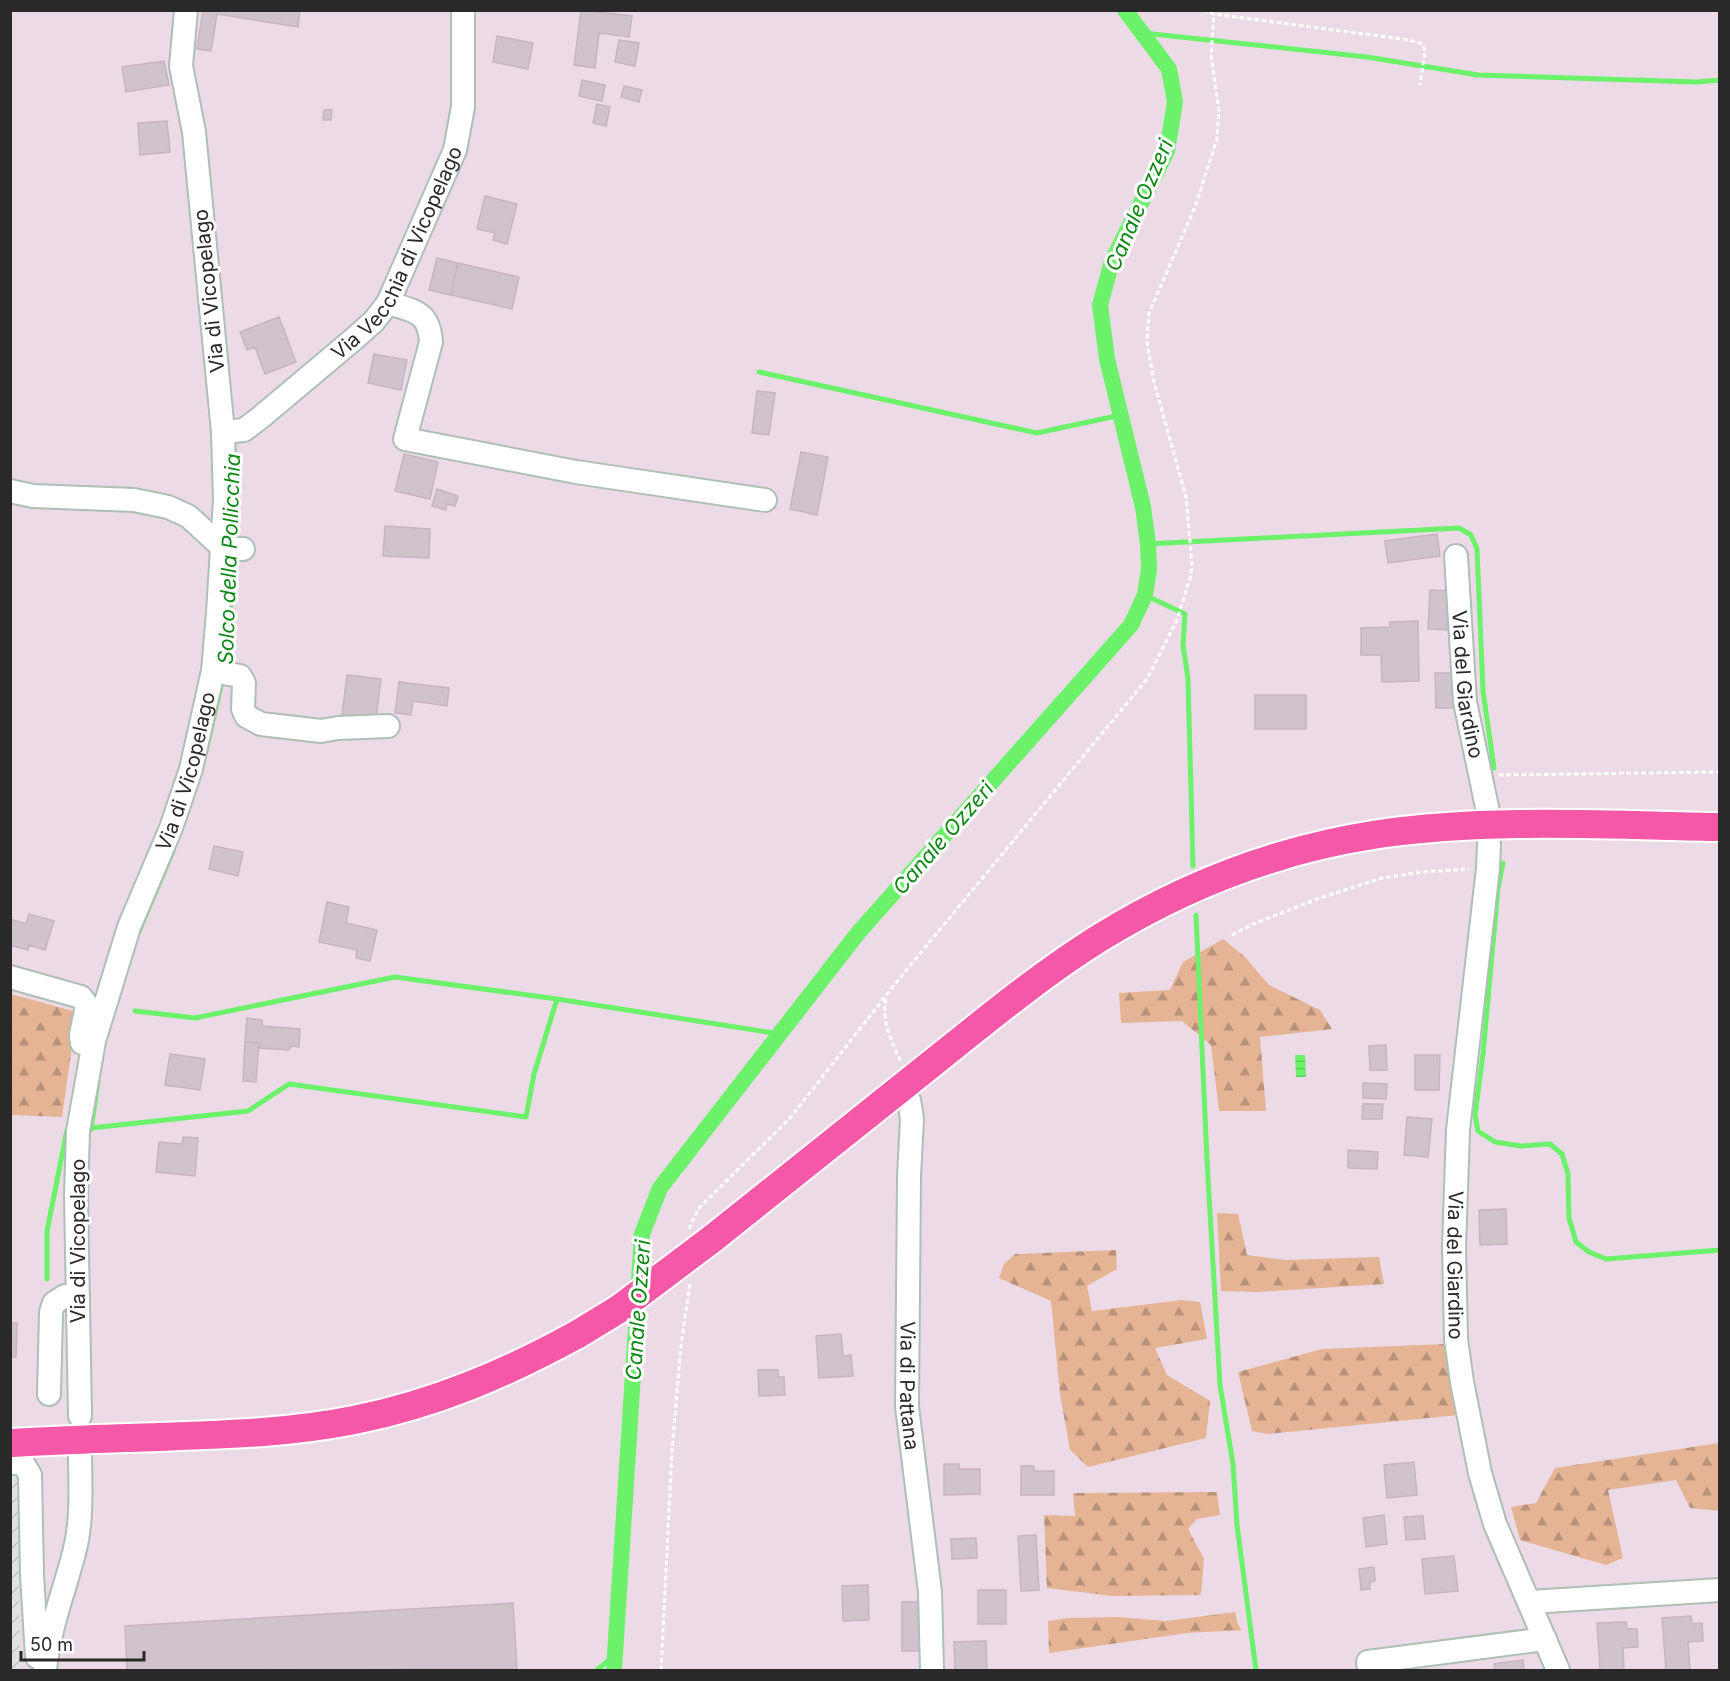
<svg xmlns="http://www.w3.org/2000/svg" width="1730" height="1681" font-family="Inter,sans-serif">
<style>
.industrial{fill:url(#industrial-furrows)}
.forest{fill:url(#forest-firs)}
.water{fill:url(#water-rules)}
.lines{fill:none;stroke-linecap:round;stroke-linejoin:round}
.stream{stroke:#6bf16a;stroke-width:5}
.canal{stroke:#6bf16a;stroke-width:16}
.building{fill:#d1c3cc;stroke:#c7b4c0;stroke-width:1.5}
.minor-casing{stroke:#afbeb7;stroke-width:26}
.major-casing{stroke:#fff;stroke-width:32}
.path{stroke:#fff;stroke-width:3;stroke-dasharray:4.5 3;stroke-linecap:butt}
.minor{stroke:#fff;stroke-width:22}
.major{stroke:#f458a6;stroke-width:28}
.major-bridge-casing{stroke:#fff;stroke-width:32;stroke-linecap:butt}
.major-bridge{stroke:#f458a6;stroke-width:28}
.labels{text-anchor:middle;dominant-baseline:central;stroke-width:6;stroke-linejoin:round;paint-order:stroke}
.street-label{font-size:20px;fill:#292929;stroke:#fff}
.water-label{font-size:21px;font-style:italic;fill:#0b8814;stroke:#fff}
</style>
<defs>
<pattern id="industrial-furrows" width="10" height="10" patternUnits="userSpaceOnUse" patternTransform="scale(1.5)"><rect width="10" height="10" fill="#dce4e4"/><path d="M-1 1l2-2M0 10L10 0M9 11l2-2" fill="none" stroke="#bdc4c4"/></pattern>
<pattern id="forest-firs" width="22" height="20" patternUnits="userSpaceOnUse" patternTransform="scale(1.5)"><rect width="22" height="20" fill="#e4b495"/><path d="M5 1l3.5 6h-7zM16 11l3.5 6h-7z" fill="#b9927a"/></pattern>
<pattern id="water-rules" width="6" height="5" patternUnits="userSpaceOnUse" patternTransform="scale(1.5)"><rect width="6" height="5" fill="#6bf16a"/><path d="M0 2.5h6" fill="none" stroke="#5dcf5c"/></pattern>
</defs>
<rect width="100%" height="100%" fill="#ecdbe7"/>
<path class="industrial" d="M10 1463H17L20 1670H10Z"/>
<path class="forest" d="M1223 939 1245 957 1269 985 1320 1010 1332 1029 1260 1037 1266 1111H1219L1211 1045 1182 1021 1121 1023 1119 993 1170 990 1183 962Z
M11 994 77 1012 62 1117 11 1115Z
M1217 1213 1238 1214 1247 1255 1285 1260 1379 1257 1384 1284 1257 1292 1221 1291Z
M1116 1250 1117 1269 1087 1286 1092 1311 1182 1300 1200 1302 1207 1339 1155 1348 1167 1375 1210 1401 1206 1438 1088 1467 1070 1450 1060 1394 1051 1301 999 1278 1004 1264 1015 1254Z
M1447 1344 1459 1415 1268 1434 1252 1431 1238 1372 1322 1349Z
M1719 1443V1511L1690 1508 1676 1480 1608 1490 1623 1558 1606 1565 1520 1540 1511 1507 1536 1503 1555 1468Z
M1217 1492 1220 1515 1197 1519 1188 1529 1204 1559 1201 1595 1113 1596 1047 1588 1044 1515 1075 1516 1073 1493Z
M1235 1612 1238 1625 1242 1630 1187 1633 1049 1653 1048 1621 1068 1618 1118 1617 1166 1621Z"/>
<path class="water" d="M1295 1055H1305L1306 1077H1296Z"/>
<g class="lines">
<path class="stream" d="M1143 33 1367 57 1478 75 1697 82 1720 80
M759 372 1037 433 1121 415
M234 448 235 544
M1148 544 1459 528 1471 535 1477 549 1483 691 1494 768
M1145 595 1185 614 1183 645 1188 679 1193 866
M225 666 235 553
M206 751 223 678
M1503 863 1498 888 1483 1054 1475 1115 1478 1131 1495 1142 1521 1146 1550 1144 1562 1154 1568 1174 1569 1218 1576 1242 1589 1252 1606 1259 1720 1250
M1196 915 1207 1160 1220 1385 1233 1464 1237 1525 1256 1670
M137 936 173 851
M135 1011 195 1018 395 977 557 999 780 1034
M91 1128 248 1111 289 1084 526 1117 534 1074 557 999
M91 1130 98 1081
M47 1279V1231L67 1130
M597 1670 615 1655"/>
<path class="canal" d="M614 1670 642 1234 660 1188 858 933 1131 625 1145 595 1149 569 1148 544 1143 507 1107 359 1100 305 1112 261 1167 151 1175 102 1169 69 1125 10"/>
</g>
<path class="building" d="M203 10H300L298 27 217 14 211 51 197 49Z
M581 10 632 16 629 37 599 33 595 68 574 65Z
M497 36 533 43 528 69 493 62Z
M619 40 639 43 635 66 615 62Z
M164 61 169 85 126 92 122 67Z
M582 80 605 85 602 101 579 96Z
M624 86 642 90 639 102 621 97Z
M597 104 610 107 606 126 593 123Z
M324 110H332L331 120H323Z
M167 121 170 152 140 155 138 123Z
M485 196 517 204 507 244 493 240 495 233 477 229Z
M437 258 458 263 451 295 429 290Z
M458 263 519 277 512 309 451 295Z
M279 317 296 362 265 374 255 347 247 350 240 332Z
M374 354 407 360 401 390 368 383Z
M757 391 775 393 769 435 752 433Z
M801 452 828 457 817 515 790 509Z
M404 454 438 462 430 499 395 491Z
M437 489 458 496 455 506 447 504 446 510 432 506Z
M385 526 430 529 429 558 383 556Z
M1437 534 1440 556 1388 563 1385 541Z
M1430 590 1454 591 1453 630 1428 629Z
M1418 621 1419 681 1382 682 1381 655H1361V628L1390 627V622Z
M1435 673H1459L1460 708H1436Z
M347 675 381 679 376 719 342 715Z
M399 682 449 688 447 706 413 701 411 715 395 713Z
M1255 695H1306V729H1255Z
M214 846 243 852 238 876 209 869Z
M327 902 349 907 346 923 377 930 370 961 356 958 357 950 319 942Z
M29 914 54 921 45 950 29 945 28 950 10 945V919L26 924Z
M247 1018 262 1020V1026L300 1029 299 1047 291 1046 289 1050 259 1048V1043L245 1042Z
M245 1042 259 1043 256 1082 243 1081Z
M1386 1045 1387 1070H1370L1369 1046Z
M170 1054 205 1059 200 1090 165 1085Z
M1415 1055H1440L1439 1090H1415Z
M1363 1083 1387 1084 1386 1099 1363 1098Z
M1363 1104H1383L1382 1119H1362Z
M1407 1117 1432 1119 1428 1157 1404 1155Z
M183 1137 198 1138 195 1176 156 1172 159 1142 182 1144Z
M1348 1150 1378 1152 1377 1169 1348 1168Z
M1506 1209 1507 1244 1480 1245 1479 1210Z
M10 1323H17L16 1357H10Z
M841 1334 843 1356 851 1355 853 1376 819 1378 816 1336Z
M758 1370H778V1377H784L785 1395 759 1396Z
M1414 1462 1417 1495 1387 1498 1384 1465Z
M944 1464H959V1469H980V1494L944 1495Z
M1021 1466H1034V1471H1054V1495H1021Z
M1384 1515 1387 1544 1366 1547 1363 1518Z
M1423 1516 1425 1539 1406 1540 1404 1517Z
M1036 1535 1039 1590 1021 1591 1018 1536Z
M976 1538 977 1558 952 1559 951 1539Z
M1454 1556 1458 1591 1425 1594 1422 1559Z
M1374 1567 1375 1581 1370 1582V1589L1361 1590 1359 1569Z
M868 1585 869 1620 843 1621 842 1586Z
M978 1590H1006V1624H978Z
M902 1602H924L923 1651H902Z
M513 1603 517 1669 127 1670 125 1626Z
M1691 1616 1692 1624 1702 1623 1703 1641 1688 1642 1690 1670H1666L1662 1618Z
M1626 1622 1627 1629H1637L1638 1647 1623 1648 1624 1670H1600L1597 1623Z
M986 1641 987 1670H955L954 1642Z
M1523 1660 1524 1670H1495L1494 1664Z"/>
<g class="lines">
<defs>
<g id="minor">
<path d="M388 303C414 311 429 311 431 342L405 439 576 472 765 500"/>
<path id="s1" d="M223 432 244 430 261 417 355 338 374 321 388 303 455 150 463 107V10"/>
<path d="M10 491 33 496 134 500 168 507 188 516 223 548 243 549"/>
<path id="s2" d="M1456 556 1465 702 1488 812"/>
<path d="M213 671 240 676 244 683 243 709 246 716 261 724 321 731 338 728 388 726"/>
<path id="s3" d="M1489 844 1488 868 1458 1130 1454 1247 1456 1339 1462 1382 1480 1473 1495 1524 1558 1670"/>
<path d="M10 977 81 997 87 1005 81 1035 82 1043"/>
<path id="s4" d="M909 1100 912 1119 909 1176 907 1407 930 1592 932 1670"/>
<path d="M49 1394 51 1312 54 1303 65 1296 78 1297"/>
<path id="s5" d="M80 1416 76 1196 78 1131 90 1064 94 1041 129 927 171 828 191 769 213 671 218 613 225 499 223 432 194 132 181 66 186 10"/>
<path d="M10 1463H23L30 1475 32 1575 37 1657"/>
<path d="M1530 1602 1720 1590"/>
<path d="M45 1670C49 1629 64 1592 74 1553 83 1520 80 1484 80 1450"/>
<path d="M1369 1670 1368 1662 1545 1639"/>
</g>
<path id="major" d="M712 1239C784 1181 857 1123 930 1065 984 1022 1039 976 1098 939 1183 886 1279 849 1379 834 1488 818 1608 825 1720 827
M10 1443C50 1441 89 1439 128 1438 205 1435 279 1435 354 1420 435 1404 507 1373 578 1334"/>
</defs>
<use href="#minor" class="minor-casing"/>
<use href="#major" class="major-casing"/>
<path class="path" d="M1203 10 1214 14 1409 40 1423 44 1425 52 1420 85
M1499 775 1720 772
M1232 935 1251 925 1317 899 1382 878 1421 872 1469 869
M886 999C881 1021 892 1042 901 1062
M689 1229 698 1209 790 1118 899 979 1147 679 1177 620 1191 575 1192 564 1186 497 1154 382 1147 342 1149 313 1195 207 1217 139 1219 111 1211 55 1214 14
M661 1670 672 1451 681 1345 690 1284"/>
<use href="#minor" class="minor"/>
<use href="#major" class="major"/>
<defs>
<path id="major-bridge" d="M578 1334 619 1309 712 1239"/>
</defs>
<use href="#major-bridge" class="major-bridge-casing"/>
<use href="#major-bridge" class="major-bridge"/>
</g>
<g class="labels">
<g class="street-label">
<text stroke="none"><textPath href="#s1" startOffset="261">Via Vecchia di Vicopelago</textPath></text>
<text transform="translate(209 291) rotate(-96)">Via di Vicopelago</text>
<text stroke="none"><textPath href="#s2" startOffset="129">Via del Giardino</textPath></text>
<text stroke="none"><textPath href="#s5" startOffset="662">Via di Vicopelago</textPath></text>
<text transform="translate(78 1241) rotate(-90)">Via di Vicopelago</text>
<text stroke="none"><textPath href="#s3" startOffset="423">Via del Giardino</textPath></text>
<text stroke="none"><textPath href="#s4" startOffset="286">Via di Pattana</textPath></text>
</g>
<g class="water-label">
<text transform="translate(1139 205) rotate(-67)">Canale Ozzeri</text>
<text transform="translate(229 559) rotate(-88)">Solco della Pollicchia</text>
<text transform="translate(943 838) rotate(-49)">Canale Ozzeri</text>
<text transform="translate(638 1310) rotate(-86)">Canale Ozzeri</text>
</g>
</g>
<rect width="1730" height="1681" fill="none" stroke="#292929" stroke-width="24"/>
<path d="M21 1651v9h123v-9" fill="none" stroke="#292929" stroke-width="3"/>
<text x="30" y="1651" font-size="18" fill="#292929" stroke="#ffffff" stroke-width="4.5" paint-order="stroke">50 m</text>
</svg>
